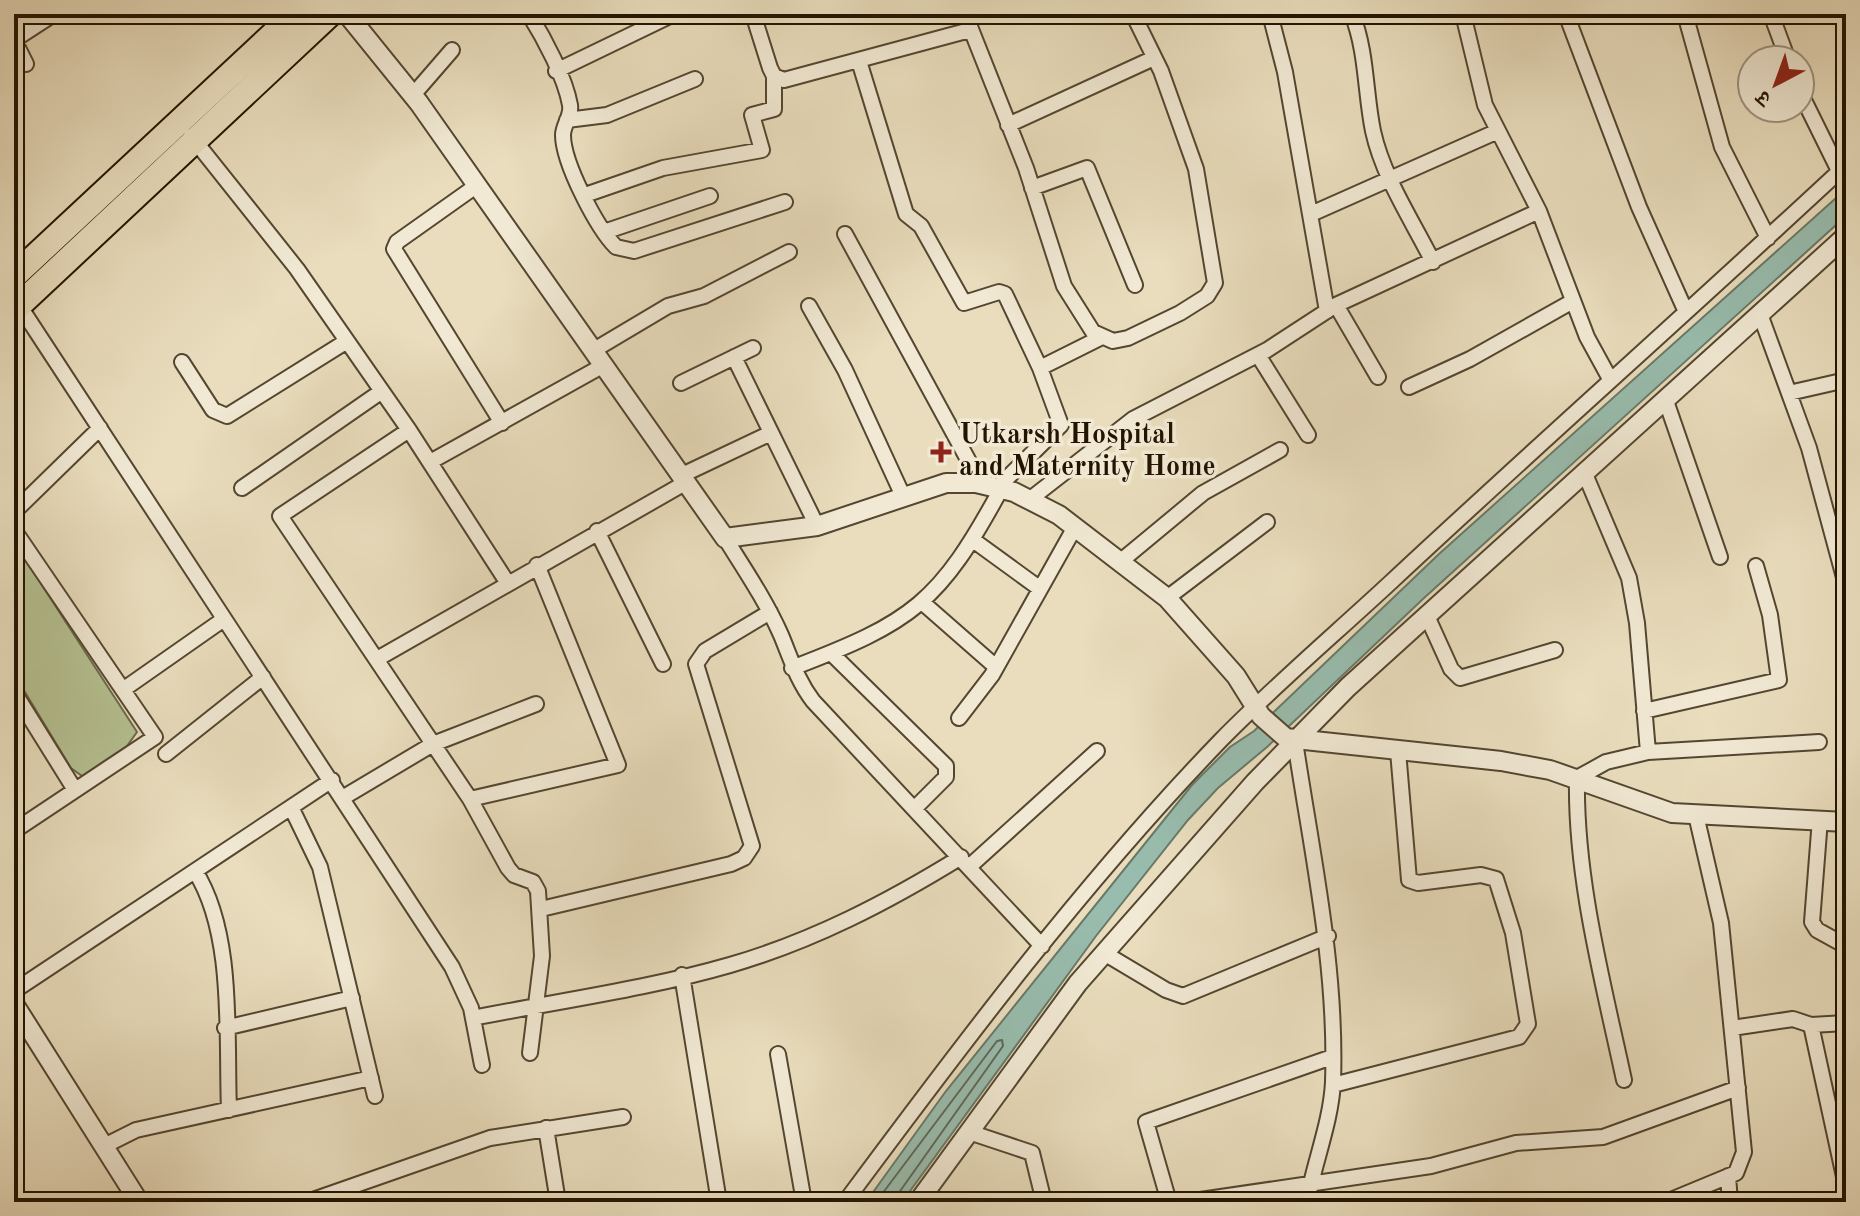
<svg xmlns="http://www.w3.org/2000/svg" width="1860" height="1216" font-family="'Old Standard TT','Noto Serif Devanagari',serif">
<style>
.green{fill:#b5c192;stroke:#6c6a4a;stroke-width:2}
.water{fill:#98bcad;stroke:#697968;stroke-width:2}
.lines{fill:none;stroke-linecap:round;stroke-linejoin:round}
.shore{stroke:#5e6857;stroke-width:2}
.minor-casing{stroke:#544630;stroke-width:18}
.tertiary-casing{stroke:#544630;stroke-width:22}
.trunk-casing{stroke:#231401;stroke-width:28}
.minor{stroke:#f1e9d4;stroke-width:14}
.tertiary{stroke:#f1e9d4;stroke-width:18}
.trunk{stroke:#e9ddbd;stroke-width:24}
.poi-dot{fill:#8f2418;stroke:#f1e9d4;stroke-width:3}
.labels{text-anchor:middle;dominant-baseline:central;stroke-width:7;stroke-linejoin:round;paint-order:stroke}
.poi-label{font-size:28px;font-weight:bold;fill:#231401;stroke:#f1e9d4;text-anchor:start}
</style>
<rect width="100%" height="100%" fill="#e9ddbd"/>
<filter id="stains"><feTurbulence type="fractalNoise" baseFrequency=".0025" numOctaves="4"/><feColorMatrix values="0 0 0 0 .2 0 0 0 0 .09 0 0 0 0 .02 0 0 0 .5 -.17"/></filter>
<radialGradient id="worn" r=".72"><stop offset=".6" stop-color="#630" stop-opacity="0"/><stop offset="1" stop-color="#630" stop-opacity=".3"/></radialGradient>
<path class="green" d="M14 542 137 732 127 746 82 776 71 768 14 674Z"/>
<path class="water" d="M1846 189V216L1424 598 1267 747 1218 788 1188 820 1096 936 902 1202H866L946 1091 1192 785 1230 747 1254 731 1439 554Z"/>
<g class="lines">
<path class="shore" d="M876 1202 997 1041 1002 1040 1003 1046 898 1194 896 1202"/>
<defs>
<path id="minor" d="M529 14C544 38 565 77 570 105 572 116 563 125 563 135 563 163 597 228 616 247L634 251 785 202
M753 14 770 68 774 76 784 80 970 30
M965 14 1026 168 1064 286 1093 332 1113 341 1128 338 1180 313 1207 296 1215 283 1196 169 1161 71 1133 14
M1270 14 1285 72 1327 311
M1352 14C1367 52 1365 92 1373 131 1383 177 1412 220 1433 262
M1463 14 1485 105 1539 211 1587 337 1610 379
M1566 14 1639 207 1686 312
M1685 14 1722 147 1768 238
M1771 14 1788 60
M14 40 54 14
M15 42 26 64
M859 61 906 214 921 226 964 303 999 292 1005 294 1040 368
M556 71 674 14
M1800 92 1839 171
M413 95 452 50
M567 120 607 115 695 79
M1008 125 1154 58
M191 136 297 269 409 430 507 582
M476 186 397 242 394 249 502 423
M1032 188 1087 168 1135 285
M585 195 663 168 762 150 752 115 774 109V76
M1311 214 1498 131
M604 232 710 196
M845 234 972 467 976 483
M19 305 452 967 471 1008 482 1065
M1336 305 1378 377
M809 306 845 370 903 496
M1760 314 1809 448 1846 585
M594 350 668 306 704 296 789 252
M1258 355 1308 435
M734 357 817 526
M182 362 213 410 227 416 347 341
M681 383 753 348
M1409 387 1470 359 1573 301
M1789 393 1846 380
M1666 401 1720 557
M409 430 280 516 470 799 508 868 514 875 533 882 538 891 542 956 530 1053
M430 462 604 365
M1585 474 1629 578 1637 623 1648 752
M680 476 771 433
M242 488 382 391
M997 488 1061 425 1040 368 1100 338
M1029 500 1133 419 1267 350 1336 305 1539 211
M14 512 100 428
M14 530 155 737 14 831
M597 531 663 664
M725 538C745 570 766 601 781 635 791 659 797 680 813 701L1042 946
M973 540 1039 588
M1121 561 1203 493 1280 450
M1167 598 1267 522
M923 603 996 667
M1427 616 1451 669 1460 678 1555 650
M831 653 946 766V777L915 808
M377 659 685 483
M792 668C913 622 939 603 1001 489
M124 689 224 619
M14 692 75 790
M1644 711 1779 680 1770 615 1756 566
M959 718 992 675 1075 527
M1295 741C1312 855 1337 966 1333 1082 1331 1122 1314 1163 1307 1202
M166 754 263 677
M344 797 433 744 536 704
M470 799 618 765 537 565
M291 807 320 867 375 1096
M1820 819 1812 922 1817 930 1846 946
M970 866 1097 751
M195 871C235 934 226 1037 229 1110
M541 909 731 864 744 858 752 846 696 664 705 651 770 612
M1104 953 1166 990 1183 996 1328 936
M682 975 719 1202
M14 991 332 780
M473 1018C558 1001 647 989 730 965 813 941 888 902 961 857
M1811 1025 1846 1023
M225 1028 352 998
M1732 1028 1793 1019 1811 1025 1846 1186
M778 1054 804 1202
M1624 1080C1603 982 1575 878 1577 778L1606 762 1648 752 1819 742
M1333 1085 1519 1037 1528 1024 1513 933 1496 879 1481 875 1418 883 1409 880 1398 751
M546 1128 558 1202
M969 1132 1032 1153 1044 1202
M104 1146 136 1130 371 1078
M1728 1176 1730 1202
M307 1202 490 1138 623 1117
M845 1202C963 1043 1083 883 1221 740 1275 685 1335 634 1391 582 1542 441 1696 305 1846 165
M1169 1202 1146 1122 1332 1057
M1187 1202 1431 1166 1516 1143 1603 1137 1738 1088
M1666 1202 1736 1173 1744 1152 1721 923 1696 815"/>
<path id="tertiary" d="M347 14 419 103 725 538 817 526 946 483H976L1014 492 1059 515 1167 598 1236 676 1261 716 1286 738 1501 761 1550 770 1672 813 1846 822
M14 1004 139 1202
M918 1202 1078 983 1255 782 1348 687 1846 236"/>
<path id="trunk" d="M14 276 295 14
M14 310 330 14"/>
</defs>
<use href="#minor" class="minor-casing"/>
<use href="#tertiary" class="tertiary-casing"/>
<use href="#trunk" class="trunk-casing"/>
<use href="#minor" class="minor"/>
<use href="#tertiary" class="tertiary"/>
<use href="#trunk" class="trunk"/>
</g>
<path class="poi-dot" d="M937 440h8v8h8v8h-8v8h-8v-8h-8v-8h8z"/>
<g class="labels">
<g class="poi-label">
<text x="959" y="436">Utkarsh Hospital<tspan x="959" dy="32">and Maternity Home</tspan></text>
</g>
</g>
<rect width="1860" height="1216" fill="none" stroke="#e9ddbd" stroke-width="48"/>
<rect x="16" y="16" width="1828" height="1184" fill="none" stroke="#231401" stroke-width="4"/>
<rect x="24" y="24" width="1812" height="1168" fill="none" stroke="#231401" stroke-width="2"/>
<g transform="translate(1776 84) rotate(221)"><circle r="38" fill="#f1e9d4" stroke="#9f9480" stroke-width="2"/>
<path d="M0-6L14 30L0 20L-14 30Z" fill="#8f2418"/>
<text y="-12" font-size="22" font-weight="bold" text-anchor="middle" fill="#231401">उ</text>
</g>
<rect width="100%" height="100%" filter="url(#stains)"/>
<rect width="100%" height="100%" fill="url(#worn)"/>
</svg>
